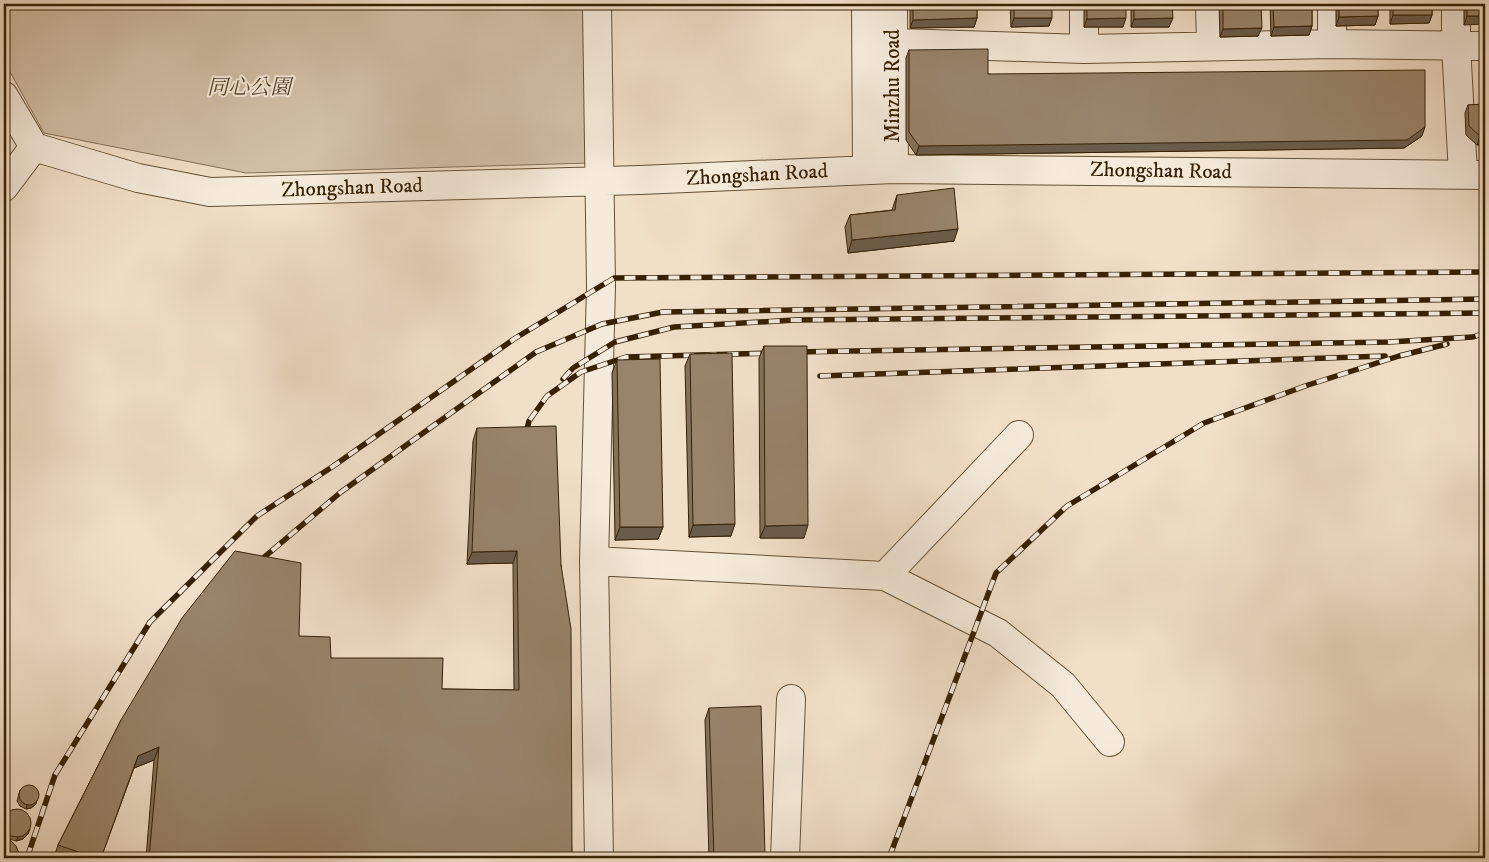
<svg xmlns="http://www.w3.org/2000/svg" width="1489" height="862" font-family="'IM FELL DW Pica','Noto Serif TC',serif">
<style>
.green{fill:#d1c0a7;stroke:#837056}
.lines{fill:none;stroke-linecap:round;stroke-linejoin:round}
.minor-casing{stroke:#645135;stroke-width:30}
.minor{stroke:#f6ebdb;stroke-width:28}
.rail-casing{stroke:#352104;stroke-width:5.5}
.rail{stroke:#f6ebdb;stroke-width:4;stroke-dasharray:11;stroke-linecap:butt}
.wall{fill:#82725b;stroke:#352104}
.shaded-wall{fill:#6a5c4a;stroke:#352104}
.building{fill:#97846a;stroke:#352104}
.labels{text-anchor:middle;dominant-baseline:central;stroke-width:4;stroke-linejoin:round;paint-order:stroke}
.street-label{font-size:21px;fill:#352104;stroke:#f6ebdb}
.park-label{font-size:21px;font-style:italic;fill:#5c492d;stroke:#f6ebdb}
</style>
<rect width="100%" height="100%" fill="#f1e0c8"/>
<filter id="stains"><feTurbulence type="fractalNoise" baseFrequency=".004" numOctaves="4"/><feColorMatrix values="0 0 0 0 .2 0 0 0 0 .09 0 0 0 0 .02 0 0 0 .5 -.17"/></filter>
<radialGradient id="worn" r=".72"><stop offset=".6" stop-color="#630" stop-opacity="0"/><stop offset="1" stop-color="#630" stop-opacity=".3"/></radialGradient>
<path class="green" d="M4 4H587L591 163 246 173 44 133 4 61Z"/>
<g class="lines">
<defs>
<path id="minor" d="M597 4 601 286 594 561 599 858
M866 4 867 170
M893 4 894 169
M1084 4V49
M1210 4 1211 45
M1332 4V44
M1456 4V45L1463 174
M867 42 1084 49 1332 44 1485 46
M4 96 34 147
M34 147 138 178 210 192 640 180 894 169 1485 175
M4 187 34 147
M594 561 885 576 998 633 1063 685 1110 742
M885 576 1019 435
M785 858 791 699"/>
</defs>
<use href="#minor" class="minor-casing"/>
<use href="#minor" class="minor"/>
<defs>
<path id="rail" d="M794 352 1389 342 1473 337 1485 333
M820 376 1385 356
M563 379 573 368 615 342 674 327 795 320 1485 313
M524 441 529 421 547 396 581 372 626 357 776 353
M255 565 341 492 536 352 602 324 663 312 1485 299
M27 858 55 775 150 622 257 516 332 467 514 339 614 278 1485 272
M889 858 996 573 1067 506 1204 423 1308 385 1399 356 1447 344"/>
</defs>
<use href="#rail" class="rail-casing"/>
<use href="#rail" class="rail"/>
</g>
<path class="wall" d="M910 4H977V18L974 27 910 28Z
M1010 4H1052L1049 26 1011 27Z
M1084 4H1126L1123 27H1084Z
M1131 4H1172L1169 27H1131Z
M1219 4H1261L1258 36 1220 37Z
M1270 4H1312V26L1309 35 1271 36Z
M1336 4H1378V16L1375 25 1336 26Z
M1390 4H1432V15L1429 23 1390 24Z
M1464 4H1485L1464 25Z
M909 50 988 74 1422 136 1404 148 916 155 906 140V58Z
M1485 104V144L1477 145 1466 135 1465 113 1468 105Z
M897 195 954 241 848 253 845 227 850 215 892 210Z
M764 346 804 538H760L759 358Z
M690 354 731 536 689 537 685 366Z
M617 360 663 527 658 539 615 540 612 373Z
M477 428 561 565 572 858H146L154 760 134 768 101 858H56L54 857 58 845 121 720 299 636 331 658 442 689 514 690 513 563 467 564 473 441Z
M709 708 765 856 764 858H709L705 720Z
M20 790 36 804 31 808 26 809 20 806 17 801Z
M4 818 30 829 28 834 23 839 16 841 9 839 4 835Z"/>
<path class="shaded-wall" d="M1393 15H1432L1429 23 1390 24Z
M1378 16 1375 25 1336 26 1339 17Z
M1467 16H1485V24L1464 25Z
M977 18 974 27 910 28 913 20Z
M1014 18H1052L1049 26 1011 27Z
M1126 18 1123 27H1084L1087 19Z
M1173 18 1169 27H1131L1134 19Z
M1312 26 1309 35 1271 36 1274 27Z
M1262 28 1258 36 1220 37 1223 29Z
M1425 127 1422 136 1404 148 916 155 919 146Z
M1480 136H1485V144L1477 145Z
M958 229 954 241 848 253 852 240Z
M735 524 731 536 689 537 693 525Z
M808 525 804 538H760L765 526Z
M620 527H663L658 539 615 540Z
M517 551 513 563 467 564 472 552Z
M159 747 154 760 134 768 138 756Z
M37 800 36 804 31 808 26 809 27 805Z
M30 829 28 834 23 839 16 841 18 837Z
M765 856 764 858H714Z"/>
<path class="building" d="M913 4H977V18L913 20Z
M1014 4H1052V18H1014Z
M1087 4H1126V18L1087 19Z
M1134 4H1172L1173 18 1134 19Z
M1223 4H1261L1262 28 1223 29Z
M1273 4H1312V26L1274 27Z
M1339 4H1378V16L1339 17Z
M1393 4H1432V15H1393Z
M1467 4H1485V16H1467Z
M988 49V74L1425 70V127L1407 140 919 146 909 132V50Z
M1485 104V136H1480L1469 126 1468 105Z
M954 188 958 229 852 240 850 215 895 210 897 195Z
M764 346H807L808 525 765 526Z
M732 353 735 524 693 525 690 354Z
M660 359 663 527H620L617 360Z
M556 426 561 565 571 629 572 858H149L159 747 138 756 101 858H96L58 845 121 720 182 618 235 551 301 563 299 636 330 637 331 658H443L442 689 519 690 517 551 472 552 477 428Z
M761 706 765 856 714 858 709 708Z
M19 795a10 10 0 1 1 20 0a10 10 0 1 1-20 0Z
M3 823a14 14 0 1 1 28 0a14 14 0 1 1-28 0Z
M4 839 10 840 16 846 19 853 18 858H4Z"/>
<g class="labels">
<g class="street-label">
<text transform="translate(893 86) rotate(-90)">Minzhu Road</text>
<text transform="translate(1161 171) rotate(1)">Zhongshan Road</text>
<text transform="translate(757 175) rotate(-3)">Zhongshan Road</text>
<text transform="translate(352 188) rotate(-2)">Zhongshan Road</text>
</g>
<g class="park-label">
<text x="249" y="88">同心公園</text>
</g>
</g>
<rect width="1489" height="862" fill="none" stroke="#f1e0c8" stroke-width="20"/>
<rect x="5" y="5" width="1479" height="852" fill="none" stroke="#352104" stroke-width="2.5"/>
<rect x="10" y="10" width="1469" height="842" fill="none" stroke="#352104"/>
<rect width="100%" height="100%" filter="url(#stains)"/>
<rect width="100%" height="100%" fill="url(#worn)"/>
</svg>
